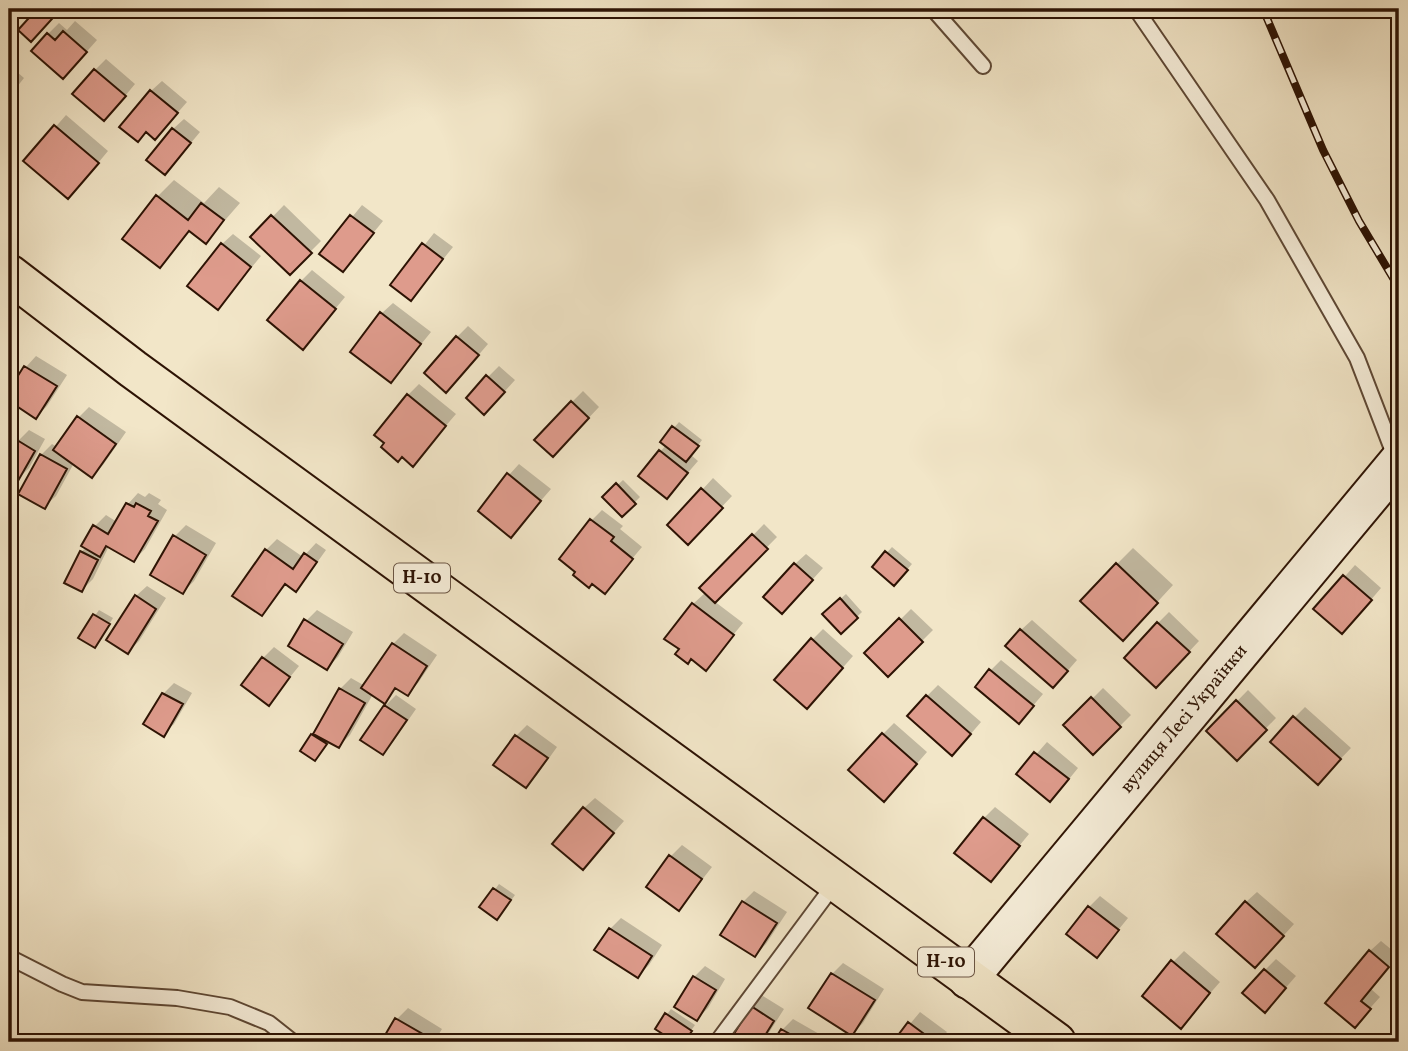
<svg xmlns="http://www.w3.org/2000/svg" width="1408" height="1051" font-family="Vollkorn,serif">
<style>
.shadow{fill:#0003}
.building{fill:#de9b8c;stroke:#2d1304;stroke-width:2}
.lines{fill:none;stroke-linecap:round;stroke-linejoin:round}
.lane-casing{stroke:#5e4835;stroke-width:18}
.secondary-casing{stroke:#2d1304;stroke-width:42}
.primary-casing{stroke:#2d1304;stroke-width:42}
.lane{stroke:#f7efdb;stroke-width:14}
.secondary{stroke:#f7efdb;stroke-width:38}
.primary{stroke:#f2e6c8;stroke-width:38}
.rail-casing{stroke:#2d1304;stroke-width:8}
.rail{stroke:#f7efdb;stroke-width:5;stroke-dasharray:16;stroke-linecap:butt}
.labels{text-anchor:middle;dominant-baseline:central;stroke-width:5;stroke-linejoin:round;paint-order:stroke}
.shield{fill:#f7efdb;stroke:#6a5544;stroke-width:2}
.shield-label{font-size:18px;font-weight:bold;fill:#2d1304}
.street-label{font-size:19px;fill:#2d1304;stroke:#f7efdb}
</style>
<rect width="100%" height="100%" fill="#f2e6c8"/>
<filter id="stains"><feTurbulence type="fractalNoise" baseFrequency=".00286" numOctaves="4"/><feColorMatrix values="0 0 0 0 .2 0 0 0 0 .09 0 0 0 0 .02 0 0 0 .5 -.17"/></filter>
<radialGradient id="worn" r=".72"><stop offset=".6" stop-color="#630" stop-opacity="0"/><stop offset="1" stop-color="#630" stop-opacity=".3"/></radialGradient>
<path class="shadow" d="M75 21 97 40 74 66 48 34 59 23 67 30Z
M106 59 135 84 115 108 95 70Z
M9 65 24 78 9 97Z
M162 81 187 102 166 126 147 130 151 91Z
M66 115 108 151 79 186 26 161Z
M184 119 200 132 175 162 173 129Z
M174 180 204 203 219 187 240 203 206 242 191 230 159 266 124 239 158 196Z
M284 205 321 241 290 272 253 237Z
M362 205 383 221 343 270 322 254Z
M434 233 453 247 411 299 393 285Z
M233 234 261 256 218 308 222 244Z
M312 270 345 297 313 336 301 281Z
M393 303 431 332 391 381 382 313Z
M468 326 488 344 457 380V337Z
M36 356 67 375 47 406 36 417 9 399V393L26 367Z
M499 366 515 380 495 402 488 377Z
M419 384 456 414 413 464 408 395Z
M583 391 599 407 564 444 572 402Z
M89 407 126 432 103 465 92 475 74 463 56 496 45 506 41 455 52 444 57 447 78 418Z
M679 422 702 440 691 455 698 461 667 497 640 476 666 445 662 442Z
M29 430 45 439 29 468 18 479 9 474V458L18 441Z
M519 464 551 489 511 535 509 475Z
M713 478 732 496 699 531 670 525Z
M623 480 640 497 622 515 605 497Z
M138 493 145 497 149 493 161 500 158 504 167 510 145 549 134 560 109 546 93 579 82 590 81 552 87 547 95 526 106 515 117 522 128 504Z
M602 510 623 526 620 529 642 547 604 592 592 520Z
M764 524 777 537 714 601 743 623 706 668 693 604 706 592 702 588Z
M186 525 216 543 194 581 183 592 175 536Z
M277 539 303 557 316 543 326 550 306 578 296 589 287 583 262 614 266 550Z
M892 547 912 564 899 579 874 567Z
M1133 548 1173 585 1139 622 1117 564Z
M806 554 823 568 793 601 795 564Z
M1355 565 1381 588 1353 621 1316 609Z
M147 586 166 598 139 641 128 652 136 596Z
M846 594 862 612 841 632 824 614Z
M911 609 933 630 888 675 867 653Z
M99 610 113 618 99 641 80 637Z
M317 610 353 632 338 657 327 668 306 621Z
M1169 612 1199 641 1167 675 1158 623Z
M1032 620 1077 660 1064 675 1021 630Z
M823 629 853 656 818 696 812 640Z
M404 633 437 655 418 683 407 694 398 687 385 701 373 694 350 735 339 746 329 740 315 759 312 735 340 689 351 678 365 686 393 644Z
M274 647 299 666 269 703 263 658Z
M1001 660 1043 694 1019 722 990 671Z
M174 683 192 693 174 724 163 734V694Z
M938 685 981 722 963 743 927 696Z
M1103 688 1131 715 1093 753 1066 725Z
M1248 690 1276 718 1237 758 1208 731Z
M396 695 416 709 393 742 382 753 385 706Z
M1305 707 1351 748 1328 772 1294 718Z
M894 723 927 752 895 789 883 734Z
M527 725 557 747 537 775 526 786 516 736Z
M1047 742 1078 768 1061 789 1019 774Z
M595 798 624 821 583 868 584 808Z
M995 807 1029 834 991 880 984 818Z
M682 845 712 867 679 909 671 856Z
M499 884 515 895 502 913 482 907Z
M754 891 787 912 766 944 755 955 743 902Z
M1257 892 1294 924 1266 955 1246 902Z
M1100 896 1128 918 1097 956 1089 907Z
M621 918 662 945 649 965 638 976 610 929Z
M1381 941 1398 955 1371 989 1380 997 1355 1025 1370 951Z
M1184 951 1220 982 1191 1015 1173 962Z
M1276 959 1296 976 1275 1000 1265 970Z
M843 963 884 989 863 1023 851 1035 861 1042H839L849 1031 832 974Z
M705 966 725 979 708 1008 697 1019 694 977Z
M763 996 784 1009 763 1042H731L752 1007Z
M408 1008 442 1029 434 1042H383L397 1019Z
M671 1009 695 1025 683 1042H678L657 1028Z
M920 1012 947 1032 939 1042H895Z
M793 1019 828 1039 826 1042H775L782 1030Z"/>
<path class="building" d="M37 9H61L31 42 18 30Z
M63 31 87 52 63 79 31 51 47 33 55 40Z
M94 69 126 96 104 121 72 94Z
M150 90 178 113 155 140 146 132 138 142 119 127Z
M54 125 99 163 68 199 23 161Z
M172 128 191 143 165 175 146 160Z
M156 195 188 220 201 203 224 220 206 244 189 231 160 268 122 239Z
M271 215 312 253 290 275 250 237Z
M350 215 374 233 343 272 319 254Z
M221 243 251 267 218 310 187 286Z
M422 243 443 259 411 301 390 285Z
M300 280 336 309 303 350 267 320Z
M380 312 421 344 391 383 350 352Z
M456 336 479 355 446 393 424 373Z
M24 366 57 386 36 419 9 401V390Z
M486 375 505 392 484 415 466 398Z
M407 394 446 426 413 467 402 457 398 462 381 447 384 443 374 435Z
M571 401 589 418 553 457 534 440Z
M77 416 116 444 92 478 53 450Z
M672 426 699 446 686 462 660 442Z
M17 440 35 451 18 481 9 476V454Z
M659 450 688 473 667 499 638 476Z
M40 454 67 469 45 509 18 494Z
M507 473 541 501 511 538 478 511Z
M616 483 636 504 622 517 602 497Z
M701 488 723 508 688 545 667 525Z
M126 503 134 507 136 503 151 511 148 516 158 521 134 562 106 546 100 557 81 546 93 525 108 534Z
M590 519 614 537 611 541 633 559 605 594 592 584 589 588 573 575 575 572 559 559Z
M752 534 768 549 715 603 699 588Z
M173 535 206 555 183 594 150 575Z
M265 549 293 569 304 553 317 562 296 592 285 584 262 616 232 596Z
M80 551 98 560 82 592 64 583Z
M885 551 908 570 894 586 872 567Z
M794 563 813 580 782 614 763 597Z
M1116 563 1158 603 1123 641 1080 601Z
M1343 575 1372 600 1342 634 1313 609Z
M135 595 156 609 128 654 106 640Z
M840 598 858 618 841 634 822 614Z
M692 603 734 635 706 671 691 659 688 664 675 654 679 649 664 639Z
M93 614 110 624 95 648 78 638Z
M899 618 923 642 888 677 864 653Z
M304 619 343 644 327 670 288 646Z
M1157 622 1190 652 1156 688 1124 658Z
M1020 629 1068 671 1053 688 1005 646Z
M811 638 843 668 807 709 774 680Z
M392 643 427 666 408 696 395 688 385 704 361 688Z
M262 657 290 677 269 706 241 685Z
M989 669 1034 706 1019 724 975 687Z
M339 688 365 703 339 748 313 734Z
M162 693 183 704 164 737 143 724Z
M926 695 971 734 952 756 907 716Z
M1091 697 1121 727 1093 755 1063 725Z
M1236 700 1267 730 1237 761 1206 731Z
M384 705 407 720 383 755 360 740Z
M1293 716 1341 759 1318 785 1270 742Z
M882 733 917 764 884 802 848 770Z
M311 734 327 744 315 761 300 751Z
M515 735 548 758 526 788 493 765Z
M1034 752 1069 779 1050 802 1016 774Z
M583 807 614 833 583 870 552 844Z
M983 817 1020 846 991 882 954 853Z
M669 855 702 879 679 911 646 887Z
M493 888 511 900 497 920 479 907Z
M742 901 777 923 755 957 720 935Z
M1245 901 1284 936 1255 968 1216 934Z
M1088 906 1119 930 1097 958 1066 934Z
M609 928 652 956 638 978 594 950Z
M1369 950 1389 967 1361 1001 1371 1009 1355 1028 1325 1003Z
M1171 960 1210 993 1181 1029 1142 996Z
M1264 969 1286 988 1265 1013 1242 993Z
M831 973 875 1000 852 1036 808 1008Z
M693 976 716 990 697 1021 674 1007Z
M751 1006 774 1021 761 1042H729Z
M665 1013 692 1031 684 1042H675L655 1029Z
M395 1018 433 1040 432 1042H381Z
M908 1022 935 1042H893Z
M781 1029 804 1042H773Z"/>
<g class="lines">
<defs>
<path id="lane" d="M933 9 983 66
M1136 9 1267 200 1357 358 1397 462
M9 957 62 984 82 992 177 998 230 1007 269 1023 293 1042
M717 1042 836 882"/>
<g id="secondary">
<path id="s1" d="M968 979 1399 461"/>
</g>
<path id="primary" d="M9 274 133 369 1056 1042"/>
</defs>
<use href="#lane" class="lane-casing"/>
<use href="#secondary" class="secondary-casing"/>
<use href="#primary" class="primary-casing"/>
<use href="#lane" class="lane"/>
<use href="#secondary" class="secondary"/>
<use href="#primary" class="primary"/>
<defs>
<path id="rail" d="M1263 9 1323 150 1359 221 1399 288"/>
</defs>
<use href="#rail" class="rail-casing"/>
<use href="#rail" class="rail"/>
</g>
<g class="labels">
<g class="shield">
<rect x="394" y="563.5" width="56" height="29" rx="5"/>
<rect x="918" y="947.5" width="56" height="29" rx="5"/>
</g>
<g class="shield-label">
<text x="422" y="578">Н-10</text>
<text x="946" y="962">Н-10</text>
</g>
<g class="street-label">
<text stroke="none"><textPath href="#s1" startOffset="338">вулиця Лесі Українки</textPath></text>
</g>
</g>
<rect width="1408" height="1051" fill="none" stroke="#f2e6c8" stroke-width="35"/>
<rect x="10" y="10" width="1387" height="1030" fill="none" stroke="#2d1304" stroke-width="3.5"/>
<rect x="18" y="18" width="1373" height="1016" fill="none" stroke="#2d1304" stroke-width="2"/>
<rect width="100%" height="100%" filter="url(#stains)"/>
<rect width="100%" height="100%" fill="url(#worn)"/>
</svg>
